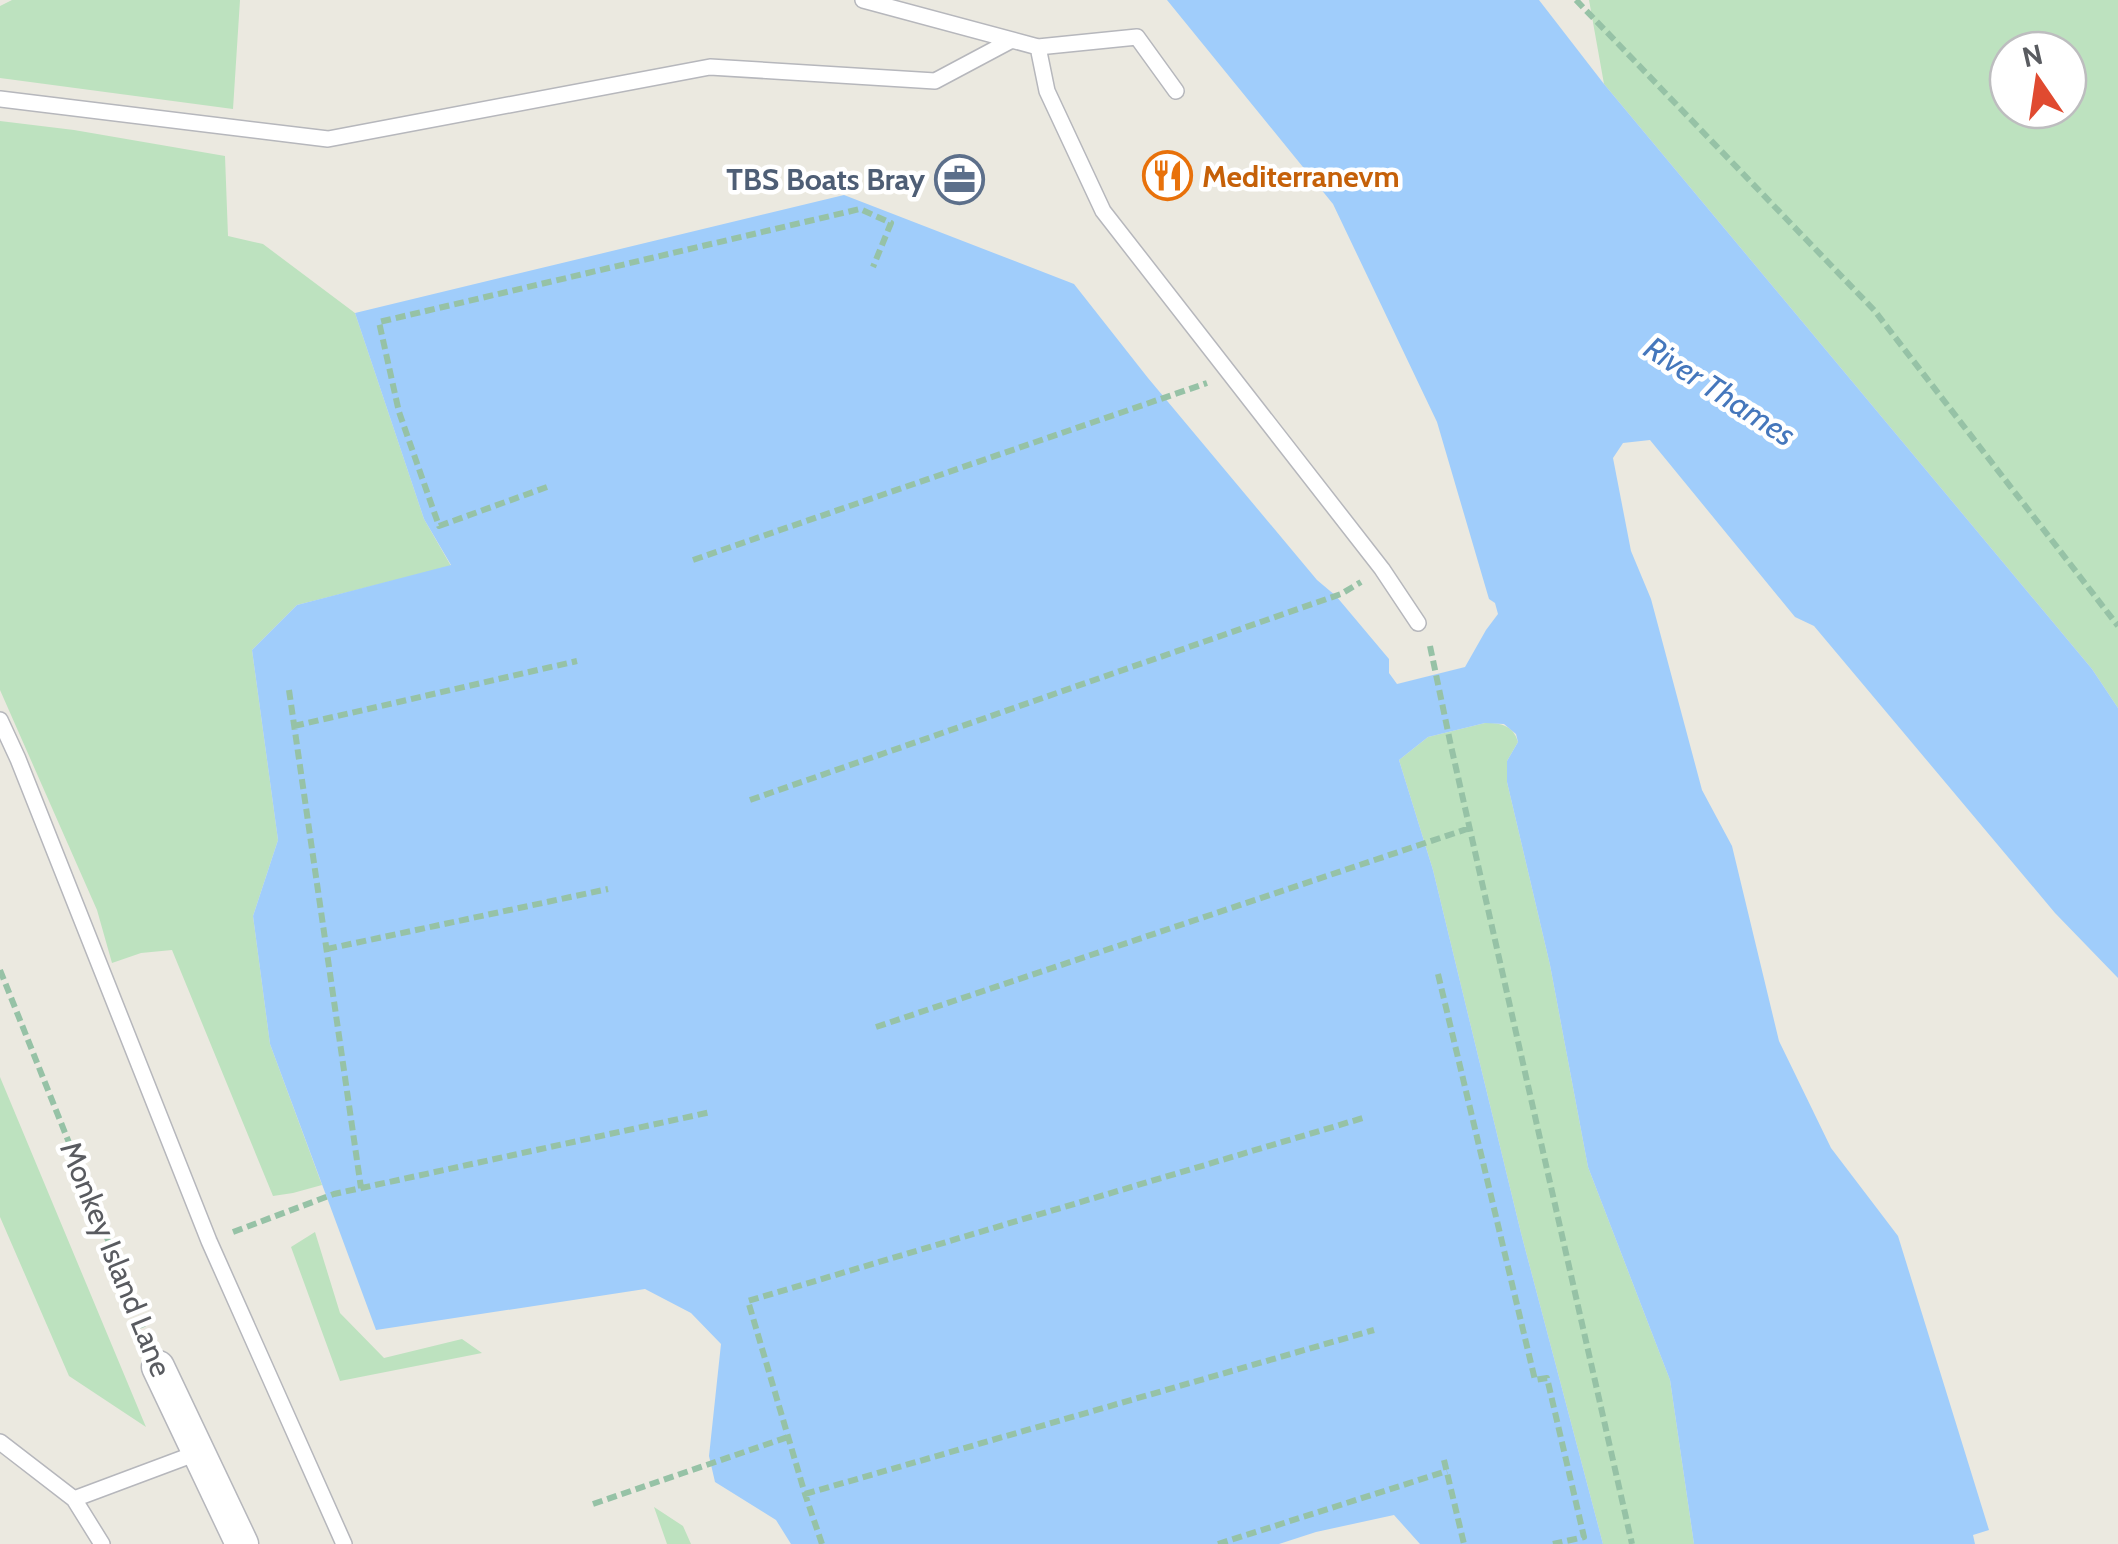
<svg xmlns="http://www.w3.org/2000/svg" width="2118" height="1544" font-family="Cabin,sans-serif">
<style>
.green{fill:#bde2bf;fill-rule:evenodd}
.water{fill:#a0cdfb}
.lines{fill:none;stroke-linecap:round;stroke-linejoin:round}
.lane-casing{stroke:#b6b7bc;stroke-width:18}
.street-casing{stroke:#b6b7bc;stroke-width:35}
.path{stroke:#96c2a6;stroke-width:6;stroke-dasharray:10 5;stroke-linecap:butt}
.lane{stroke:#fff;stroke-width:15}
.street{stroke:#fff;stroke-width:32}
.labels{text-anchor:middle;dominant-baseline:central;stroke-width:9;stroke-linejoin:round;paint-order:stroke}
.food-label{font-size:30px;font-weight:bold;fill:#c56008;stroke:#fff;text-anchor:start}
.service-label{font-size:30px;font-weight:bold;fill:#4e5e75;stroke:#fff;text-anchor:end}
.street-label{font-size:30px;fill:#595b60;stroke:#fff}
.water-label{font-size:32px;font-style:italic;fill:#4577bc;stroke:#fff}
</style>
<rect width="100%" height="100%" fill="#ebe9e0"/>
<path class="green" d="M12 0H240L233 109 0 78V6Z
M1589 0H2118V708L2092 669 1604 84ZM2008 50H2068V110H2008Z
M0 121 74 130 225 156 228 236 263 244 355 313 424 519 451 566 297 605 252 650 278 840 253 916 270 1044 322 1185 293 1193 273 1196 172 950 141 953 112 963 97 910 0 690Z
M1485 723C1501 723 1513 725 1518 742L1507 761V782L1550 965 1588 1167 1670 1380 1694 1544H1603L1521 1233 1433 870 1399 760 1428 737Z
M0 1077 146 1427 69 1376 0 1217Z
M315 1232 340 1313 384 1358 462 1339 482 1353 340 1381 291 1247Z
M654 1507 683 1526 691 1544H667Z"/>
<path class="water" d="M1167 0H1539L1604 84 2092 669 2118 708V978L2055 913 1814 626 1795 617 1650 440 1623 443 1613 458 1631 551 1651 599 1702 790 1732 846 1779 1041 1831 1148 1898 1236 1989 1530 1973 1535 1975 1544H1694L1670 1380 1588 1167 1550 965 1507 782V761L1518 742 1516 734 1504 724 1485 723 1428 737 1399 760 1433 870 1521 1233 1603 1544H1420L1394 1515 1316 1532 1279 1544H791L776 1520 715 1482 709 1456 721 1344 691 1313 645 1289 376 1330 270 1044 253 916 278 840 252 650 297 605 451 565 424 519 355 313 844 195 1074 284 1148 378 1317 580 1336 596 1389 659V673L1397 684 1465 667 1486 630 1498 614 1495 603 1489 599 1437 422 1333 204Z"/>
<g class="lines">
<defs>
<path id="lane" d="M863 0 1038 47 1047 91 1103 211 1382 569 1418 623
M1038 47 1137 37 1176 91
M0 99 328 139 710 67 935 81 1012 40
M0 720 18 759 209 1241 344 1544
M0 1442 74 1499
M102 1544 74 1499 197 1453"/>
<path id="street" d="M158 1367 242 1544"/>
</defs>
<use href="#lane" class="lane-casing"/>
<use href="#street" class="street-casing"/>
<path class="path" d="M1576 0 1874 310 2118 626
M547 487 439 526 399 412 379 322 860 209 891 223 873 267
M693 560 1207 383
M1430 646 1451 746 1632 1544
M289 690 361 1188
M294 726 577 661
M750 800 1341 594 1361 582
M327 949 608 889
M0 970 147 1338
M1438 974 1535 1380 1547 1378 1584 1537 1553 1544
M876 1027 1470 828
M233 1232 334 1194 711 1112
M1444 1460 1464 1544
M805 1494 1374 1330
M593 1504 788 1437
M822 1544 805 1494 748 1301 1363 1118
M1218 1544 1447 1471"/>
<use href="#lane" class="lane"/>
<use href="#street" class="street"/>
</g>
<defs>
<symbol id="restaurant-ring" viewBox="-11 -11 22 22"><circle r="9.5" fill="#fff" stroke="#e8710a" stroke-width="1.5"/><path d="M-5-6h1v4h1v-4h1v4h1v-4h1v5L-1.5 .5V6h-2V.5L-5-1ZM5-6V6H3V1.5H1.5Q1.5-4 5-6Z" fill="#e8710a"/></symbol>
<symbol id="office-ring" viewBox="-11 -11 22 22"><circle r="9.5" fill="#fff" stroke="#5c6f8a" stroke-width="1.5"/><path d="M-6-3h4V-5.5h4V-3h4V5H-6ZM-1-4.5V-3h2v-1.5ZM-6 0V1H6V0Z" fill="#5c6f8a"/></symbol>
</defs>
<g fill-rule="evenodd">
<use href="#restaurant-ring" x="1140" y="148" width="55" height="55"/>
<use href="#office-ring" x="932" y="152" width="55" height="55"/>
</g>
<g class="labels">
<g class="food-label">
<text x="1202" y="176">Mediterranevm</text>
</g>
<g class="service-label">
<text x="925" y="179">TBS Boats Bray</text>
</g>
<g class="street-label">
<text transform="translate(116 1259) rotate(68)">Monkey Island Lane</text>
</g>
<g class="water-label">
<text transform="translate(1720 391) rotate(33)">River Thames</text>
</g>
</g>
<g transform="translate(2038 80) rotate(347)"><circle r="48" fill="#ffffff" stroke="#bdbdbf" stroke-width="2.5"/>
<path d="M0-8L18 38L0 25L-18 38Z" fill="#e04a30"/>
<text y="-15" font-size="28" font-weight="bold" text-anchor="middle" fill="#595b60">N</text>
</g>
</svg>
